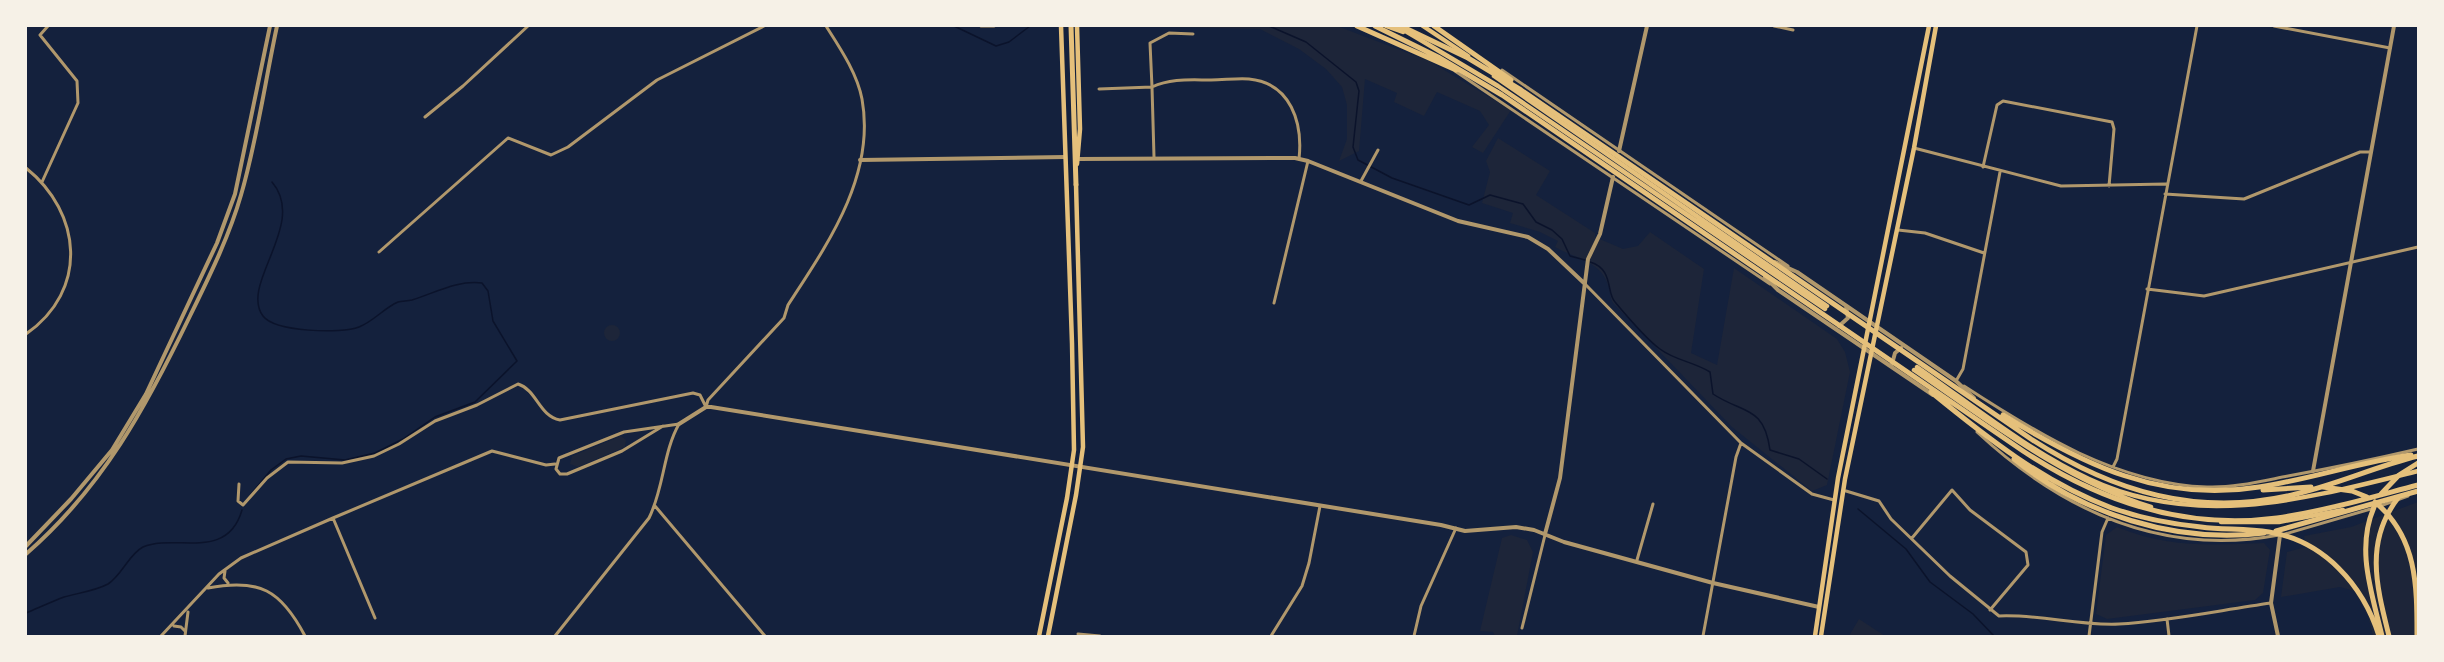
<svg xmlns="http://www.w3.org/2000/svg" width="2444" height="662" font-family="'Times New Roman',serif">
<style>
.green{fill:#1d2539}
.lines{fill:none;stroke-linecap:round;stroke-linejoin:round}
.stream{stroke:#0b132b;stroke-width:1.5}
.minor{stroke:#b1986c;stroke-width:3}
.tertiary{stroke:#b1986c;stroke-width:4}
.secondary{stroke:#e5c07b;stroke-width:4.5}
.primary{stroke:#e5c07b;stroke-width:4.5}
.trunk{stroke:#e5c07b;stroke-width:5}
</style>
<rect width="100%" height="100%" fill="#14213d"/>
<path class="green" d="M1122 26H1337L1429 61 1511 110 1483 153 1472 147 1489 125 1480 111 1437 92 1424 116 1394 102 1397 93 1365 79 1359 151 1339 161 1347 139V105L1342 87 1326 69 1299 49 1260 29Z
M1498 138 1550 171 1536 195 1595 233V237L1623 249 1638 246 1650 232 1704 269 1691 353 1717 365 1734 268 1837 339 1845 352 1850 372 1827 485 1812 491 1732 427 1613 303C1609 296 1611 292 1608 285 1601 261 1574 258 1555 247L1558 241 1540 232 1510 223 1513 213 1482 203 1490 172 1486 161Z
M604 333a8 8 0 1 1 16 0a8 8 0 1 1-16 0Z
M621 436 626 440 625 447 578 467 570 464 572 456Z
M2418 502V636H2373L2368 616 2354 591 2340 587 2281 597 2287 552 2306 547 2304 536 2351 527Z
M2117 527C2168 548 2210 545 2264 543L2270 550 2263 593 2255 600 2107 619 2096 614 2106 535Z
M1511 535 1527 540 1533 552 1517 636H1495L1493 632 1480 631 1502 538Z
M1859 619 1885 636H1849Z"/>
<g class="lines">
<path class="stream" d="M954 26 996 46 1009 42 1030 26
M1269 26 1306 42 1356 82 1359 91 1353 147 1358 160 1392 178 1469 205 1490 195 1523 204 1536 222 1552 230 1562 239 1570 256 1585 260
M1590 262C1614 269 1606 293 1615 302 1626 315 1646 339 1660 349 1674 360 1694 362 1710 372L1713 394C1743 414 1764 405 1770 450L1799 459 1827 479
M251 494 271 470 286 459 301 456 345 460 375 453 403 439 435 417 475 402 517 361 493 321 488 291 482 283C457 280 435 293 412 300 407 301 402 301 398 302 384 308 374 321 359 327 341 334 275 332 263 316 239 284 308 224 272 182
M1858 509 1906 549 1930 582 1973 614 1994 636
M26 613C38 608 51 602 64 597 78 593 95 591 108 584 122 575 129 554 143 547 175 533 227 562 242 510"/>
<path class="minor" d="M981 26H994
M1774 26 1793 30
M2274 26 2390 48
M1502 70 1788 266
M1455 71 1770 284
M1099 89 1152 87 1150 43 1169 33 1193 34
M425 117 463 86 528 26
M1914 148 2061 186 2166 184
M1154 157 1152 87C1171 78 1191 80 1211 80 1224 80 1237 78 1249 79 1291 83 1303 123 1299 159
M1983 167 1997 105 2003 101 2112 122 2114 129 2109 186
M26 168C82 213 89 290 26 334
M1361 181 1378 150
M42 182 78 103 77 81 40 35 48 26
M2165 194 2244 199 2360 152H2371
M1898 230 1925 233 1984 253
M379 252 508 138 551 155 568 147 657 80 764 26
M1586 285 1741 443 1812 494 1834 500
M2147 289 2204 296 2418 247
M1274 303 1308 161
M1956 381 1963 369 2000 172
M1964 386C2036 433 2118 484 2207 487 2234 488 2262 481 2288 476 2332 468 2375 459 2418 449
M706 407 708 400 784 318 788 305C827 245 876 176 862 99 857 73 840 48 826 26
M663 426 622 451 567 474H560L556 469 559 458 624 432 679 424
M1977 432C2061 510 2162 557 2279 535
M2113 467 2117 459 2197 26
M239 484 238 501 243 505 267 478 288 462 342 463 374 456 399 444 435 421 477 405 518 384C537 390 539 416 560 420L693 393 700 395 706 407
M1846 491 1879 501 1891 519 1950 576 1999 616C2040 614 2078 626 2119 624 2170 621 2221 610 2271 603
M655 506 765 636
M2380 506 2408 496
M2285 534 2374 508
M1912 538 1952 490 1970 510 2026 552 2028 565 1990 610
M1637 560 1653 504
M225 571 224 578 228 583
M208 588C259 578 281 590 305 636
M375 618 333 518 492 451 546 465 555 464
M2167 619 2169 636
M174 626 181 627 185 631
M1522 628 1545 535
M1078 634 1100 636
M161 636 219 574 241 558 333 518
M185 636 188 612
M555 636 649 518C664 488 663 452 679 424
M1271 636 1302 586 1309 563 1320 506
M1414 636 1421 606 1456 528
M1703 636 1736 457 1741 443
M2089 636 2102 532 2108 518"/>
<path class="tertiary" d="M1619 151 1647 26
M1078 159 1295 158 1308 161 1458 221 1528 237 1548 249 1585 284
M860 160 1065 157
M1775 262 1797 272 1956 381 1974 398
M1765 277 1778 290 1933 395
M1839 326 1848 318 1846 306
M1892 364 1895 353 1901 348
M679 424 706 407H711L1441 525 1465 531 1516 527 1534 530 1564 542 1713 583 1819 607
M2313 471 2394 26
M1545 534 1560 478 1588 259 1600 234 1613 177
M26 546 71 499 112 450 146 394 192 296 217 243 235 194 270 26
M26 554C103 487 146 407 190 316 209 277 229 237 241 195 257 140 265 82 277 26
M2278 636 2271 603 2280 535"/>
<path class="secondary" d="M1077 26 1080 129 1077 164
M1039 636 1067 498 1074 450 1072 343 1061 26
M1048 636 1076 495 1083 447 1076 184
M1815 636 1838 478 1929 26
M1821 636 1845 479 1914 148 1936 26"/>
<path class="primary" d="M1386 26 1403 32
M1397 26 1498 86 1825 309
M1423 26 1468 56
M1494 76 1827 306
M1917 367C1972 405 2027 450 2089 479 2197 530 2309 498 2418 471
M1914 370C1990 422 2063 479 2151 507
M2221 522H2279L2343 510"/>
<path class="trunk" d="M1071 26 1076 185
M1357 26 1456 70
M1375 26 1438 57 1502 95 2023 451C2099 501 2185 530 2277 518 2325 511 2372 497 2418 485
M1401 26 1468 58 1521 90 2031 439C2113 492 2199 518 2296 494 2338 484 2377 466 2418 456
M1434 26 1511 80
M1931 392C1986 437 2044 483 2112 508 2140 518 2170 524 2201 527 2223 530 2246 528 2269 532 2324 541 2363 585 2379 636
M2003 415C2084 465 2161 503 2259 487 2311 479 2360 462 2411 455
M2014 459C2082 514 2176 544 2264 533
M2323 487 2352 491 2367 497
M2263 490 2311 487
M2381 494 2399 475 2418 463
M2375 502C2417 537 2417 585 2417 636
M2375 505C2355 548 2372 593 2382 636
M2276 531 2418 491
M2389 636C2377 588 2364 542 2398 498"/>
</g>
<rect width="2444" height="662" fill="none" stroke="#f6f1e7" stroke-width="54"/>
</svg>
